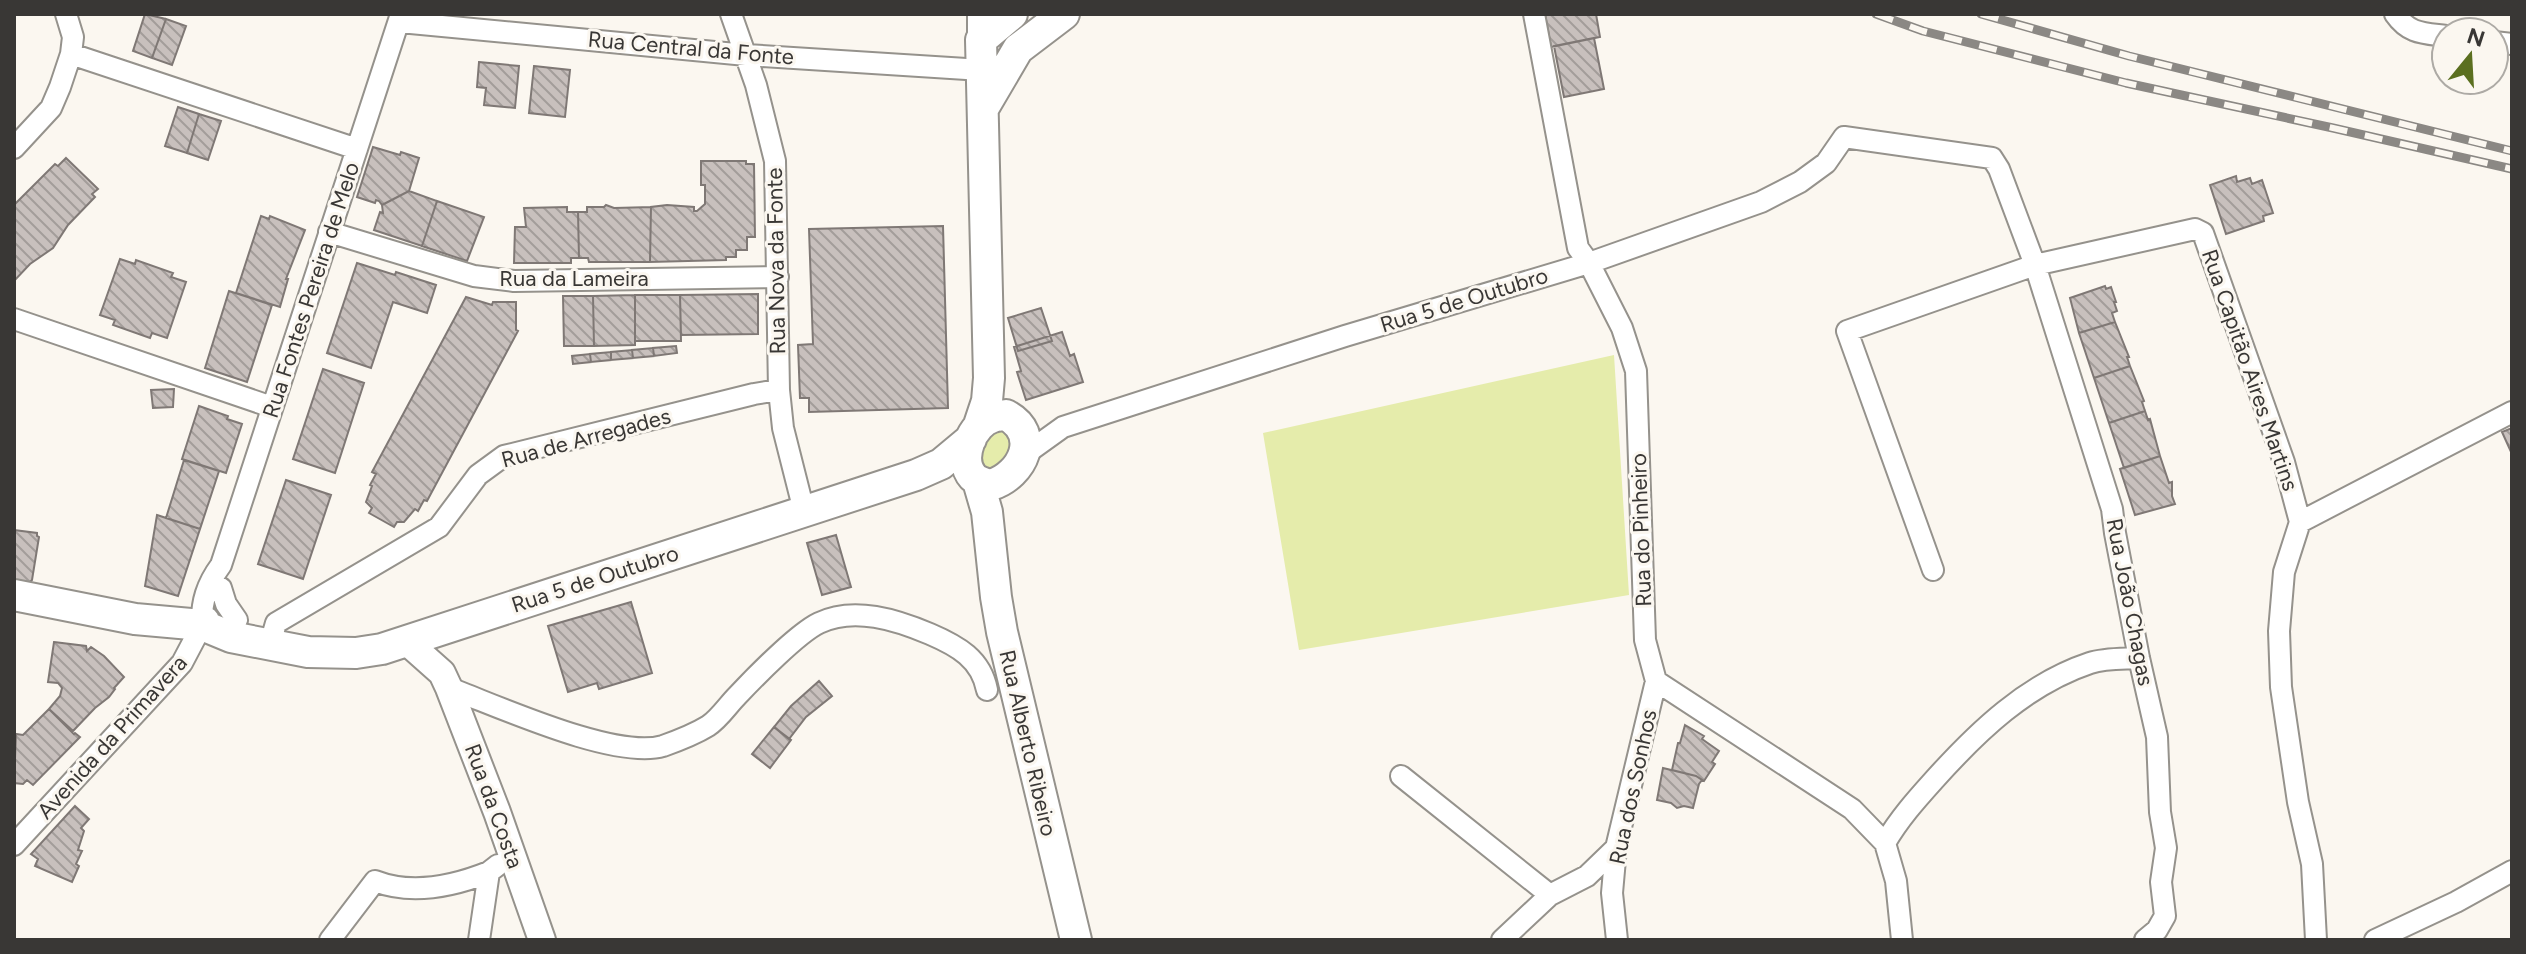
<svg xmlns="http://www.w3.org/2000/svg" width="2526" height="954" font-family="Figtree,sans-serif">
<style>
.green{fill:#e5ecab}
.building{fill:url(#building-back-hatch);stroke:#7f7875;stroke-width:2}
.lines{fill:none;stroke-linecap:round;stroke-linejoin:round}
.minor-casing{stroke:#95928c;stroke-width:24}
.tertiary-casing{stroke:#95928c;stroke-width:30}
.secondary-casing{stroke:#95928c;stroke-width:34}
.minor{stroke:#fff;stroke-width:20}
.tertiary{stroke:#fff;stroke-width:26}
.secondary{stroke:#fff;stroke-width:30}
.rail-casing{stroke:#8b8884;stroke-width:9}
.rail{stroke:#fbf7f0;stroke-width:6;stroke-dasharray:18;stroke-linecap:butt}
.labels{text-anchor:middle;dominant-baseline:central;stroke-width:6;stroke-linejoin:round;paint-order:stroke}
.street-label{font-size:22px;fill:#393735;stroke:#fbf7f0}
</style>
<defs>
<pattern id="building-back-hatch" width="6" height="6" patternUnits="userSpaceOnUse" patternTransform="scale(2)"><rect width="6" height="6" fill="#c8c0bd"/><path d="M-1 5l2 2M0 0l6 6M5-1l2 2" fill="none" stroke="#a39d9a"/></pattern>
</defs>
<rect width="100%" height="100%" fill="#fbf7f0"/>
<path class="green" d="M1614 355 1629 595 1299 650 1263 433Z
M1004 427 1015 445 1003 466 983 471C978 450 980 436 1004 427Z"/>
<path class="building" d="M145 14 166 19 152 58 133 51Z
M1545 14H1596L1600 37 1551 47Z
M166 19 186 26 172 65 152 58Z
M1594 38 1604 89 1564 97 1554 46Z
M479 62 519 66 515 108 484 105 486 88 477 87Z
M534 66 570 70 565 117 529 113Z
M178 107 199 114 187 153 165 146Z
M199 114 221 121 208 160 187 153Z
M373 147 400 155 401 152 419 158 409 191 382 205 379 201 376 200 375 203 357 197Z
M66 158 98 189 92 194 95 197 68 225 53 248 30 264 14 281V205L55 164 58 166Z
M701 161H746V164H754L755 237H747V250H736V257H726V260L650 262 651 207 667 205 694 207V211H697L705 204V185H701Z
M2236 176 2237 182 2250 178 2252 184 2262 180 2273 213 2263 216 2264 221 2226 234 2210 185Z
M409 191 437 201 422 246 374 230 380 212 383 213 382 205Z
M437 201 484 217 467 261 422 246Z
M606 205 614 208 651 207 650 262H589L588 258H579L578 212H587V207H604Z
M567 207V212H578L579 258H571V263H514L515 227H526L524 208Z
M261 216 269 219 270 216 305 230 286 279H288L280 307 236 293Z
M943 226 948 408 809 412V398H800L798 345 813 344 809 229Z
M120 259 135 264 136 260 173 273 171 277 186 282 167 338 152 333 150 338 113 325 115 320 100 315Z
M357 263 395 275 396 272 436 285 427 313 393 302 371 368 327 353Z
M2105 286 2106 289 2111 287 2116 302H2114L2117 311 2112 313 2115 322 2079 333 2070 298Z
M229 291 272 305 247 382 205 368Z
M758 294V334L681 335 680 295Z
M635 295H680L681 341H635Z
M635 295V345L594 346 593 296Z
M563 296H593L594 346H564Z
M466 297 492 305 493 302H516V330L518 331 427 501 424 500 418 511 415 509 404 522H397L394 527 369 513 372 508 366 502 372 486 370 485 376 474 372 472Z
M1041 308 1052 341 1018 351 1008 318Z
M2115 322 2129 357H2127L2130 366 2094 378 2079 333Z
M1062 332 1070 356 1074 354 1083 382 1026 400 1017 372 1021 371 1014 347Z
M676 346 677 353 654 356 653 348Z
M653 348 654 356 633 358 632 350Z
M632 350 633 358 611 360V352Z
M611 352V360L591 362 590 354Z
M590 354 591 362 573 364 572 356Z
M2130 366 2144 401 2142 402 2145 411 2109 423 2094 378Z
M323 369 364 383 335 473 293 459Z
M174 389 173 407 153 408 151 390Z
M199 406 228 416 227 419 242 424 226 473 182 459Z
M2145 411 2148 420 2150 419 2160 456 2124 468 2109 423Z
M2512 428V454L2502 432Z
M2160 456 2169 483 2172 482V496L2175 504 2135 515 2120 469Z
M184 460 219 471 200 529 166 518Z
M286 480 331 495 303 579 258 564Z
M157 515 200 529 178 596 145 586Z
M14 530 37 533V536L39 537 32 580 29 583 14 581Z
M836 535 851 587 822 595 807 543Z
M631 602 652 673 599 689 597 683 568 692 548 626Z
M54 642 86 646 87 651 91 647 104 656 124 677 114 688 115 689 109 697 95 708 73 731 49 709 60 696 62 688 58 683 48 682Z
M819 681 832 696 806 717 789 739 774 727 791 706Z
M49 709 74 734 75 733 80 737 33 785 27 780 23 784 14 783 16 734 23 735Z
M1685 725 1704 736 1702 739 1719 751 1712 762 1715 764 1704 781 1696 776 1672 770 1678 743H1680Z
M774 727 791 740 770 768 752 754Z
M1663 768 1696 776 1702 780 1699 784 1693 808 1684 806 1677 808 1671 803 1657 800Z
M75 806 89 819 81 828 84 831 78 850 82 851 76 864 79 866 72 882 35 866 38 859 31 854Z"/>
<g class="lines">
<defs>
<path id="minor" d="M731 14 756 85 775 161 779 390 783 428 804 511
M1534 14 1578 248 1589 263 1622 328 1636 371 1645 640 1656 681 1852 809 1885 843 1896 881 1902 940
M2395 14C2409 34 2423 33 2446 36
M400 22 746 55 982 70
M2494 42 2512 44
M71 54 357 149
M14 148 51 108 60 87 71 54 73 37 66 14
M329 232 474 276 514 281 778 277
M14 319 272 407
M1024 455 1063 427 1345 336 1589 263 1761 202 1800 182 1826 163 1844 137 1992 158 1999 169 2035 265 2112 509 2115 533 2139 658 2157 737 2160 812 2166 848 2161 882 2165 916 2157 930 2145 940
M2300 522 2512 412
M1933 570 1847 331 2035 265 2195 229 2203 233 2284 462 2300 522 2284 572 2279 631 2281 687 2298 802 2312 864 2316 940
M221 588 226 604 237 620
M202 625C201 602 207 584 221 565L401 14
M270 644 276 623 439 527 478 475 504 456 754 394 779 390
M449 688C498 706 615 760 663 746 677 741 695 734 708 726 719 719 728 705 737 696 754 678 798 633 819 623 854 606 897 620 930 634 958 646 981 659 987 690
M1401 776 1550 895
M1885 843C1899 819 1916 800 1934 780 1978 731 2027 684 2090 663 2105 658 2124 659 2139 658
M14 845 182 663 202 625 208 618
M330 940 375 881C411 895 454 886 489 872
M479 940 489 872 498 865
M1502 940 1550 895 1587 876 1616 848
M1617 940 1612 893 1616 848 1656 681
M2375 940 2456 902 2512 871"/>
<path id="tertiary" d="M981 14V40
M406 641 442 673 449 688 497 812 542 940"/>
<path id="secondary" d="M981 40 1012 14
M984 107 1018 49 1064 14
M1006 415C1042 434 1023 475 991 485 984 483 978 482 973 477 957 459 972 423 993 417 997 415 1002 416 1006 415Z
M979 425 987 401 989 378 981 40
M978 481 987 512 996 597 1002 632 1076 940
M14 595 135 619 202 625 231 637 308 652 356 653 382 649 916 475 941 464 971 439"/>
</defs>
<use href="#minor" class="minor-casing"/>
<use href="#tertiary" class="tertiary-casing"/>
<use href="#secondary" class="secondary-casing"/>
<use href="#minor" class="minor"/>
<use href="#tertiary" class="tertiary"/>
<use href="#secondary" class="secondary"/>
<defs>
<path id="rail" d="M1876 14 1923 31 2126 83 2333 128 2512 169
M1981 14 2129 56 2512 151"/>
</defs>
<use href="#rail" class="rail-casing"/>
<use href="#rail" class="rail"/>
</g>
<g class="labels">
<g class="street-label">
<text transform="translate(691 48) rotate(5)">Rua Central da Fonte</text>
<text transform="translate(776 261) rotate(-91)">Rua Nova da Fonte</text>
<text x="574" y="278">Rua da Lameira</text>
<text transform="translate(311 290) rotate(-72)">Rua Fontes Pereira de Melo</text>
<text transform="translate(1464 300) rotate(-17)">Rua 5 de Outubro</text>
<text transform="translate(2250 370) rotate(71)">Rua Capitão Aires Martins</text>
<text transform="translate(586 438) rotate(-15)">Rua de Arregades</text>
<text transform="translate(1641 530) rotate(-92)">Rua do Pinheiro</text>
<text transform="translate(595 579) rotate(-18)">Rua 5 de Outubro</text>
<text transform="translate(2130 602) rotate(79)">Rua João Chagas</text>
<text transform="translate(112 737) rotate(-48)">Avenida da Primavera</text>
<text transform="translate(1028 743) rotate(77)">Rua Alberto Ribeiro</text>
<text transform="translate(1633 787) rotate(-78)">Rua dos Sonhos</text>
<text transform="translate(494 806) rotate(70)">Rua da Costa</text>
</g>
</g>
<rect width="2526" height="954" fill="none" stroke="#393735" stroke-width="32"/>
<g transform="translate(2470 56) rotate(18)"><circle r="38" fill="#fbf7f0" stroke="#adaaa5" stroke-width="2"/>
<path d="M0-6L14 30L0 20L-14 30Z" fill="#5b6f1f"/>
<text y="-12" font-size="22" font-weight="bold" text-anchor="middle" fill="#393735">N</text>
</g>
</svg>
